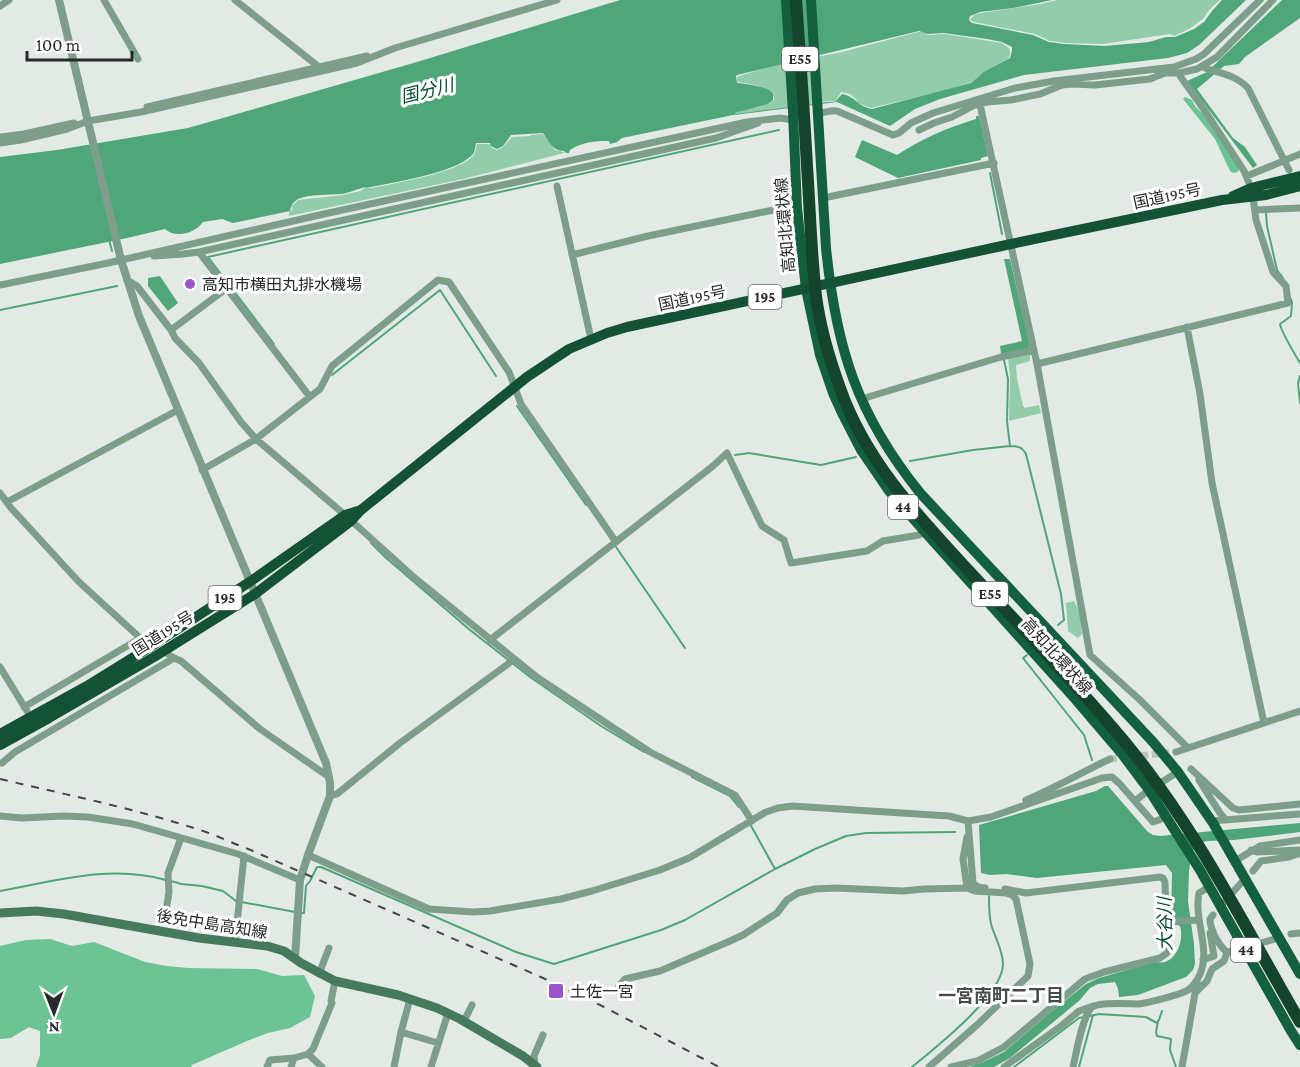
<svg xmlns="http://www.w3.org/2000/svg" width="1300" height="1067" font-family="'Crimson Pro','Noto Sans JP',serif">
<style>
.green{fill:#92ccab}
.forest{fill:#6cc394}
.water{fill:#4ea679;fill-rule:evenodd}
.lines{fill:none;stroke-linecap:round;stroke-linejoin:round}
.stream{stroke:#4ea679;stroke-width:2}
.minor-tunnel{stroke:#bdc4c0;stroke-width:7;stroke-dasharray:7 3.5;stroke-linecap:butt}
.minor{stroke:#7c9e8a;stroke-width:7}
.tertiary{stroke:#7c9e8a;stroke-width:8}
.secondary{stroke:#457a5d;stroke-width:9}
.primary{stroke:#12603e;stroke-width:10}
.trunk{stroke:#145236;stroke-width:10}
.motorway{stroke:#15442d;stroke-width:12}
.rail{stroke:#444745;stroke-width:2;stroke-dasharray:8 8;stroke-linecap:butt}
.poi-dot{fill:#9955c9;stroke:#fff;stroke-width:2}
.labels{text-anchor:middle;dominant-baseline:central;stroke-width:6;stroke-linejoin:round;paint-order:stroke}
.shield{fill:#fff;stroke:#686a68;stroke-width:1.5}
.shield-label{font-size:15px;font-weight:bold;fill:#272a28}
.street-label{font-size:16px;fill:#272a28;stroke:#fff}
.poi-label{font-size:16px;fill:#272a28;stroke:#fff;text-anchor:start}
.water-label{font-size:18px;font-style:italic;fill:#044d2f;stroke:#fff}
.neighbourhood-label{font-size:18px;font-weight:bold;fill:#464c48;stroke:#fff}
</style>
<rect width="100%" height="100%" fill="#e3eae6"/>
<path class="green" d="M1057 0H1220L1209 10 1203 19 1189 29 1174 36 1170 34 1103 44 1066 43 1050 41 1035 34 974 22 970 20 974 15 980 13 1041 4Z
M918 32H922L927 35 945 34 1002 43 1009 48 1010 52 1009 58 985 71 972 82 943 91 871 108 858 103 856 99 850 94 841 92 835 102 829 101 735 115V113L768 104 774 100 773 94C763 85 750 84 737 82V78L739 76 776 65 842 52Z
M543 134 555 150 564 152V153L463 179 289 216V212L292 210V206L298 200 343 195 360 191 367 187 372 188C395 183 456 173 472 157 475 154 476 149 477 144H490L492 148 497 150 503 147 512 137 530 136 531 135Z
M1030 354V361L1016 365 1017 379 1023 406 1025 408 1039 405 1041 413 1009 421 1010 377 1008 358Z
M1074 601 1079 611 1082 634 1078 638 1068 631 1066 603Z"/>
<path class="forest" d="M1185 97 1192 100 1195 106 1204 115 1239 168 1238 172 1233 173 1230 171 1215 139 1183 99Z
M50 939 72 946 94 942 145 962 167 966 188 968 257 969 282 976 304 975 315 996 310 1017 290 1028 268 1033 247 1041 192 1065 191 1067H36L40 1055V1031L29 1027 11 1038 0 1039V946L26 940Z"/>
<path class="water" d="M620 0H1052L1013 8 980 12 970 16 969 20 972 23 1033 35 1049 42 1064 44 1105 46 1149 42 1166 37H1175L1194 29 1204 22 1212 11 1222 0H1246L1199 45 1187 53 1168 58 1024 75 940 99 915 109 890 126 837 102 733 115 622 138 617 142 610 144 609 141C594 141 582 142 570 150L569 153H566L564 151C553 151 549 142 543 133L511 135 503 146 497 149 491 146 490 143H476C475 148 475 153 471 156 454 173 395 182 371 187 363 186 352 192 342 194 330 195 309 194 298 199 293 202 291 206 290 211L233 223 222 219 203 222C195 233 176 239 165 229L127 238 0 264V157L57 150 188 128 417 62ZM919 31 927 34 944 33 987 39 1002 42 1012 47V51L1010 58 985 71 971 83 872 109C858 107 855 96 842 94L835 102H828L735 114V113L768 104 773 100C773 98 773 96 773 94 769 86 745 84 737 83L736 76 737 75Z
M1282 0H1300V18L1245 57 1239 64 1224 66 1197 89 1233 138 1245 147 1257 165 1253 168 1187 81 1207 72Z
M976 116H979L988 156 981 158V160L898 178 855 157 862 140 897 155C923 138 947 128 976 119Z
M1004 259H1010L1030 345 1029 349 1001 354 1000 346 1022 341Z
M160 276 178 303 168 311 148 286V278Z
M1105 786H1108L1148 832 1153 835 1160 836 1300 823V832L1234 840 1208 841 1202 842 1192 851 1189 871 1188 901 1194 944 1195 964 1193 970 1186 977 1138 995 1119 997 1118 989 1115 982 1098 984 1090 988 1080 1000 1010 1058 994 1067H970L983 1062 1004 1052 1057 1007 1086 984 1099 978 1155 962C1158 962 1162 963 1165 962 1178 958 1184 938 1180 926L1177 925 1171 926 1172 873 1166 865 1037 878 1006 874 990 875 981 873 979 825 1096 791Z"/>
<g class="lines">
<path class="stream" d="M990 173 1002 234
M1266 212 1267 226 1277 270 1283 278
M109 239 112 251
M1290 297 1292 302 1291 316 1280 324C1281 332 1295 354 1300 363
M0 310 117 286
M274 344 208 257 779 130
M1004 360 1008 379 1007 421 1010 446C1018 446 1022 447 1026 454L1061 594 1064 620 1058 625
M332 375 440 290 496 376
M1300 376 1298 383 1300 403
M517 406 586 505
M735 455 749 453 821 465 856 457
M910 461 973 450 1010 446
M371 543 385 557 470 630 530 677 601 726 644 752
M614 544 685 648
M1027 655 1023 658 1084 735 1092 760
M692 777 730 796 739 807
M750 824 775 869
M171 881 181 884 202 886 223 891 236 901 295 912
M0 891C55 881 111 864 166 880
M301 913H304L306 886 310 881 317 867H321L516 952 554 964 661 930 685 920 775 869 815 849 846 836 866 833 955 832
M1162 1011 1159 1020 1158 1021 1156 1032 1157 1036 1171 1039 1170 1050 1176 1067
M1090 1016 1099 1014 1146 1017 1157 1023
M912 1067C935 1048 1003 995 1003 964 1003 950 995 938 991 924 989 915 989 906 989 896
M1014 1067 1079 1018 1084 1017
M1079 1067 1093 1015"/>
<path class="minor-tunnel" d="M1110 759 1176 752"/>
<path class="minor" d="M104 0 138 59
M235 0 319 67
M0 6 9 0
M1202 67C1219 73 1236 75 1248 88L1289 170
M1179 73 1180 76 1205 111 1244 171 1251 188
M979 100 1037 364 1090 655 1139 699 1188 748
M147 107 367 56
M818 113C825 113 830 110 837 111L893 135 899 133 911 123 933 113 1015 88 1054 81 1174 67 1196 59 1204 54 1260 0
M919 130 934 123 952 117 975 105 987 102 1011 100 1040 94 1062 85 1072 84 1095 85 1150 79 1165 73H1179L1197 69 1217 57 1273 0
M0 137 24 134 74 123
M0 143 21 140 67 129 88 121 141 112 357 63 395 48 557 0
M1247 176 1300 154
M557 186 591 339
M823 198 994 163
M1255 210 1300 208
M572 255 648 236 783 208H797
M154 256 183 254 199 252
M127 280 137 286 171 330 227 288
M0 285 108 263 324 214 747 122 780 118 793 120
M1187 327 1200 394 1212 483 1264 723
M171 330 175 338 199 363 241 422 256 439 345 515 416 579 538 678 650 752 735 795 752 821
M1037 364 1288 303 1286 286 1273 272 1256 220 1253 197
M310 397 199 252 716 138 758 123
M861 401 868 397 1001 357 1034 350
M202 470 256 439 320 389 332 366 438 280 449 282 509 372 521 404 616 542
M0 493 11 508 79 582 150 647
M7 502 178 410
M490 640 713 466 727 453 762 526 784 540 791 563 867 551 883 541 919 535 924 531
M164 651 172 657 181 661 260 729 329 777
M0 667 27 711
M24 707 139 639
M1176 752 1300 711
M2 763 15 752 174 658
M1191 769 1233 808 1239 810 1300 804
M1199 780 1220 813 1226 820
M330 796 337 794 400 743 508 664 513 659
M1026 800C1055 788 1082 772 1110 759
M1135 801 1149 790 1178 772
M0 816 22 818 64 816 88 817 133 824 238 854 300 880
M968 821 973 883 978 887 985 888
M1211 821 1300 814
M1251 850 1257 852 1299 850 1298 854 1289 857 1261 861 1253 871
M308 855 429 909 473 912 490 911 561 899 592 891 660 870 689 858 766 812 778 808 792 806 949 816 968 821 991 817 1102 778 1112 777 1119 783 1153 822 1159 820 1166 816
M1235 861 1260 846 1300 840
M967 888 963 859 967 837
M1224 902 1242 882
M166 911 169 892 168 873 181 838
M1213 915 1210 919C1210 929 1218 945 1227 952L1233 951
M1166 922 1199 920
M1291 934 1300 933
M235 942 244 856
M1254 945 1275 939
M1203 960 1214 956 1210 933 1213 931
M319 974 329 948
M619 986 625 979 660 971 730 941 743 935 777 913 787 900 798 893 815 889 836 888 903 891 924 889 967 888 975 891 1006 893 1012 895 1016 899 1030 964 1028 976 977 1025 929 1067
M1195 993 1207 981 1212 969 1224 961 1227 952
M464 1021 472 1005
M401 1032 438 1043
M308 1054 322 1067
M535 1066 534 1056 543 1035
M267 1067 270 1060 294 1058
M291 1067 294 1058 308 1054 313 1049 332 1003 331 1001 335 981
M394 1067 401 1032 410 999
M431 1067 448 1013
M951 1067 977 1061 1004 1047 1085 979 1104 972 1160 958 1167 953 1165 882 1163 878 1160 877 1026 893 1005 889
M1004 1067 1061 1026 1079 1011 1093 1006
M1073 1067C1077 1050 1081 1023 1090 1009 1095 1001 1129 1004 1139 1004 1147 1003 1183 994 1188 990 1191 988 1195 983 1197 980 1214 953 1193 922 1199 893L1209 887
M1182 1067 1197 982"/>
<path class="tertiary" d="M59 0 121 260 139 316 326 763 330 783V796L308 855 300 880 295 958"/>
<path class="secondary" d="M0 913 36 911 64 914 199 938 267 946 284 951 301 963 335 981 398 995 437 1008 460 1019 523 1056 537 1067"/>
<path class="primary" d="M786 0 793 112 797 208 806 289 820 355 833 393 842 413 861 450 889 491 924 531 1076 700 1122 754 1149 790 1200 870 1291 1031 1300 1045
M811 0 826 248C836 348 857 415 921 494L1153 742 1178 772 1213 823 1300 974"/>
<path class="trunk" d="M1233 196 1251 188 1300 176
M0 734 87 686 150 647 251 581 345 515 361 510
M0 745 49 718 154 657 255 594 351 521 361 510 527 377 569 349 607 333 627 327 1011 244 1222 200 1266 195 1300 186"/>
<path class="motorway" d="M796 0C800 55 804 110 807 166 810 209 811 253 816 296 820 327 829 358 840 388 865 460 917 515 968 570 1021 627 1075 682 1124 741 1195 826 1245 927 1300 1022"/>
<path class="rail" d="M0 779C68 795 137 809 203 831 218 836 232 843 246 848L543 978 602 1006 719 1067"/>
</g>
<g class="poi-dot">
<circle cx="190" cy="284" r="6"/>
<rect x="548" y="983" width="16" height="16" rx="3"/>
</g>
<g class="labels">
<g class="shield">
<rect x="782" y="47" width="36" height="24" rx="4.5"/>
<rect x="748.5" y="285" width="33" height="24" rx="4.5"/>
<rect x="888" y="495" width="30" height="24" rx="4.5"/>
<rect x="972" y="582" width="36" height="24" rx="4.5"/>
<rect x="208.5" y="586" width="33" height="24" rx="4.5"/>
<rect x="1231" y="938" width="30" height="24" rx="4.5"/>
</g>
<g class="shield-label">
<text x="800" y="59">E55</text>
<text x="765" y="297">195</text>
<text x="903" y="507">44</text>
<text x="990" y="594">E55</text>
<text x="225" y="598">195</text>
<text x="1246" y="950">44</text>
</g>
<g class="street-label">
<text transform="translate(1167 196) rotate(-12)">国道195号</text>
<text transform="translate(785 225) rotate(-95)">高知北環状線</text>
<text transform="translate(692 298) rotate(-12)">国道195号</text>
<text transform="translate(163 633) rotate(-32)">国道195号</text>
<text transform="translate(1057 656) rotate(48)">高知北環状線</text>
<text transform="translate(212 924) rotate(9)">後免中島高知線</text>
</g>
<g class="poi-label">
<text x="202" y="284">高知市横田丸排水機場</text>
<text x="570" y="991">土佐一宮</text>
</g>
<g class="water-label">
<text transform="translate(427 91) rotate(-14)">国分川</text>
<text transform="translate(1165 924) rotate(-91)">大谷川</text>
</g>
<g class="neighbourhood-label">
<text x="1001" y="996">一宮南町二丁目</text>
</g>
</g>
<g transform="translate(54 1013) rotate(179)" stroke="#ffffff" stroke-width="4.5" paint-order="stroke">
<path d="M0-4.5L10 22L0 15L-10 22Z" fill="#272a28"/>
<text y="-9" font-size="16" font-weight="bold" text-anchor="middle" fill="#272a28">N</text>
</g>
<path d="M27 51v9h105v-9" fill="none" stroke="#272a28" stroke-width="3"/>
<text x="36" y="51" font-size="18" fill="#272a28" stroke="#ffffff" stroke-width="4.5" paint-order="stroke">100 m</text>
</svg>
